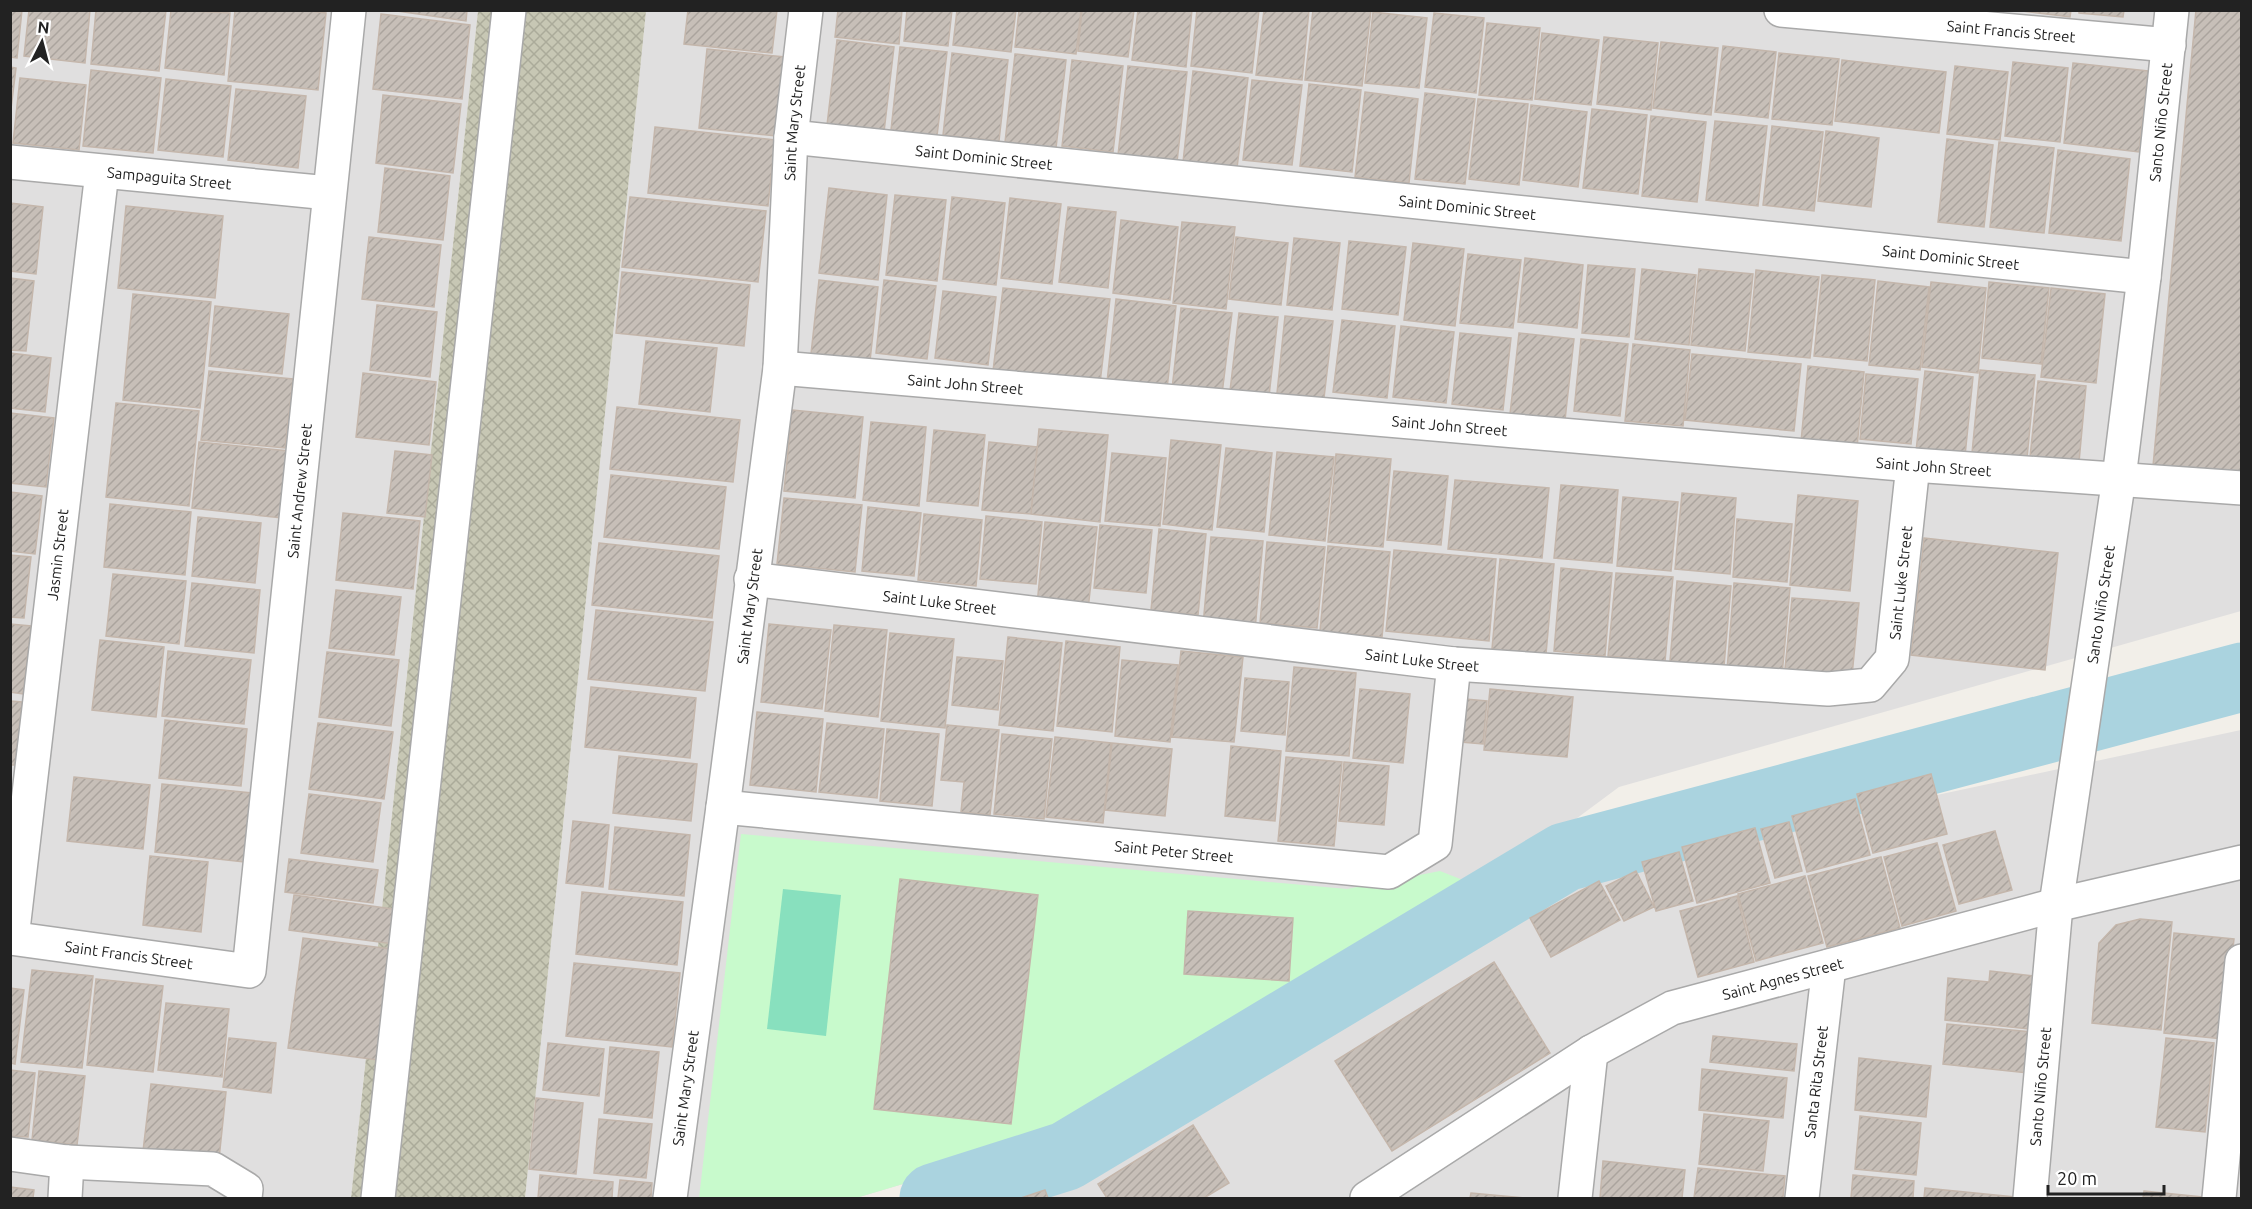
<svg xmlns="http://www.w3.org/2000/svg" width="2252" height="1209" font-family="Ubuntu,sans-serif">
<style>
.residential{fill:#e0dfdf}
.construction{fill:url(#construction-cross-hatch)}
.park{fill:#c8facc}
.pitch{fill:#88e0be}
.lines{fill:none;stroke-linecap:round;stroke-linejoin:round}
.river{stroke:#aad3df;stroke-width:69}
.building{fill:url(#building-hatch);stroke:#c4b6ab;stroke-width:1.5}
.street-casing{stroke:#a9a9a9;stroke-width:36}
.street{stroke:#fff;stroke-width:33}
.labels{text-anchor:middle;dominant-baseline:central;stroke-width:4.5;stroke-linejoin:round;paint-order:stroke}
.street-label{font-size:15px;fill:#222;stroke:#fff}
</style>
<defs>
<pattern id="construction-cross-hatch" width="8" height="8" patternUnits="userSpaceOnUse" patternTransform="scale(1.5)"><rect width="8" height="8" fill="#c7c7b4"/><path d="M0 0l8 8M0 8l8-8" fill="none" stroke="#abab9a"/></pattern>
<pattern id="building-hatch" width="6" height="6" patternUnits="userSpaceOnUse" patternTransform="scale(1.5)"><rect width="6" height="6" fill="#c7bfb8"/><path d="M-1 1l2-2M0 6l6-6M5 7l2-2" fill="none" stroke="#aba49e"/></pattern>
</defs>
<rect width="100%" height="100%" fill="#f2efe9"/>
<path class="residential" d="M10 11H478L351 1198H11Z
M646 11H2241V611L1619 787 1483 888 1064 1136 856 1198H525Z
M2241 730V1198H985L1023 1188 1587 870Z"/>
<path class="construction" d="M478 11H646L525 1198H351Z"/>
<path class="park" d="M741 834 1347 889 1440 871 1483 888 1064 1136 856 1198H699Z"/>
<path class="pitch" d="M783 889 841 895 826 1036 767 1029Z"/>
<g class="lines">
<path class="river" d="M934 1198 1066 1156 1565 857 2242 677"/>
</g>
<path class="building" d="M10 10H22L17 58 10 57Z
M29 10H90L85 63 24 56Z
M96 10H166L159 71 91 64Z
M171 10 230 13 224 75 165 68Z
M235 10H302L326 13 318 90 228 81Z
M390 10H467L466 21Z
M688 10H777L772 53 684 44Z
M838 10H902L899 44 835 37Z
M907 10H952L948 46 904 41Z
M957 10H1016L1011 52 953 45Z
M1019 10H1081L1076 54 1015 47Z
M1082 10H1134L1128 57 1078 51Z
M1138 10H1192L1186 67 1132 60Z
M1197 10H1259L1252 73 1191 66Z
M1264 10H1309L1302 80 1256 75Z
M1313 10H1371L1362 86 1305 80Z
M2014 10H2071L2070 17Z
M2079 10H2124L2123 17 2079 13Z
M2196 10H2242V476L2153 466Z
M1373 12 1427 18 1419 88 1365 83Z
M1434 13 1484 18 1476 93 1425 87Z
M381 14 470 25 462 99 373 89Z
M1487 23 1540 28 1532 100 1479 95Z
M1542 33 1599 40 1591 105 1535 99Z
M1604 37 1658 43 1651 110 1597 104Z
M837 40 894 47 884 132 827 125Z
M1661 42 1718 48 1711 115 1653 108Z
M1723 46 1776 52 1768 118 1715 112Z
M900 47 947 52 937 136 891 130Z
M707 49 785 57 776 136 699 128Z
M952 53 1008 60 999 141 943 135Z
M1779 53 1839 59 1832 125 1772 119Z
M1015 54 1066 60 1056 148 1005 142Z
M1072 60 1123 66 1113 152 1062 146Z
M1842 60 1946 72 1939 133 1835 121Z
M2013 62 2068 68 2060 142 2005 136Z
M2073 63 2148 71 2139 152 2064 143Z
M1128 66 1187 72 1177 162 1118 155Z
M1955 66 2008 72 2000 140 1947 134Z
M10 67 16 68 10 117Z
M91 70 161 78 153 153 83 146Z
M1193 71 1248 78 1237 168 1183 162Z
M20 78 86 85 79 150 13 143Z
M166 79 231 86 223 157 158 150Z
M1252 80 1302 85 1292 165 1243 160Z
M1309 84 1361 90 1352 172 1300 166Z
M236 89 306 96 298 168 228 160Z
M1365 92 1418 99 1409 183 1355 177Z
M1425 93 1475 99 1465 184 1415 179Z
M383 95 461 104 453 173 376 163Z
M1478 99 1528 104 1519 185 1469 179Z
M1531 105 1587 112 1578 187 1523 180Z
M1592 109 1647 115 1638 194 1583 188Z
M1651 116 1706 122 1697 202 1642 196Z
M1715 121 1767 126 1758 206 1706 200Z
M1772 126 1823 132 1814 211 1763 205Z
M655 127 775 140 768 206 648 193Z
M1826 131 1879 138 1871 207 1818 201Z
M1947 139 1993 145 1984 227 1938 222Z
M1999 142 2054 148 2044 233 1990 227Z
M2058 150 2130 159 2121 241 2049 233Z
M385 168 450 176 443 240 378 232Z
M829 188 887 195 878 280 819 273Z
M895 195 946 200 937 281 886 275Z
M630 197 766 211 758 282 622 267Z
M952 197 1005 203 996 285 943 279Z
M1010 198 1061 204 1052 284 1001 278Z
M10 203 43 207 36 274 10 271Z
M126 206 223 216 215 298 118 288Z
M1068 207 1116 212 1108 288 1059 282Z
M1121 220 1178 227 1170 300 1113 293Z
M1182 222 1235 227 1226 309 1173 303Z
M369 237 441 245 434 307 362 299Z
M1236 237 1288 243 1281 305 1229 299Z
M1294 238 1340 243 1332 310 1287 305Z
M1349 241 1406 247 1398 315 1342 309Z
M1413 243 1464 249 1455 326 1404 320Z
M1468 254 1521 260 1513 328 1460 323Z
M1525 258 1583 265 1577 328 1518 322Z
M1588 265 1635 269 1629 337 1582 333Z
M1642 269 1696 275 1689 345 1635 339Z
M1699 269 1753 274 1745 351 1691 345Z
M1756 270 1819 277 1810 358 1748 352Z
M622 272 750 285 744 346 616 333Z
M1822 275 1875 280 1867 361 1814 356Z
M10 278 34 281 26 351 10 350Z
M819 280 878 287 870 361 811 354Z
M884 280 936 286 927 359 876 353Z
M1878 281 1929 287 1920 370 1869 365Z
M1931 282 1986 288 1978 373 1922 367Z
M1989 282 2049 288 2041 364 1982 358Z
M1003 288 1110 299 1100 383 993 371Z
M2051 288 2105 294 2096 383 2041 377Z
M943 291 996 297 988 365 935 358Z
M133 294 211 302 200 408 123 400Z
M1116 299 1176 306 1167 389 1107 382Z
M377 305 437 312 430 377 370 370Z
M215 306 289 314 282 374 209 366Z
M1181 308 1232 313 1222 394 1172 389Z
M1239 313 1278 317 1269 396 1230 391Z
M1285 316 1333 321 1324 398 1277 393Z
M1342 320 1395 326 1387 398 1333 392Z
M1401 326 1454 332 1446 403 1393 397Z
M1460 333 1511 338 1503 410 1452 404Z
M1519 333 1574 339 1565 420 1510 414Z
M1581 339 1628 344 1620 416 1574 411Z
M646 341 717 348 710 412 639 404Z
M1633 344 1690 350 1683 426 1625 421Z
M10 353 51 358 45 412 10 408Z
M1692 354 1801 364 1794 431 1685 420Z
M1808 366 1864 372 1857 448 1801 442Z
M1980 370 2035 375 2027 458 1972 453Z
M209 371 293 379 285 448 201 440Z
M1925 371 1973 377 1965 456 1916 451Z
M363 373 436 382 429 445 356 437Z
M1866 374 1918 379 1911 444 1860 439Z
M2038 381 2086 386 2079 462 2030 457Z
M116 403 199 411 189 506 106 497Z
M617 407 740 420 733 482 610 469Z
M792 410 863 417 855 498 784 491Z
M10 413 54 418 46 487 10 483Z
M871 422 926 427 919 506 863 500Z
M1039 429 1108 435 1100 522 1031 514Z
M934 430 985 435 978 506 927 501Z
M1171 440 1221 445 1212 530 1163 524Z
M199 442 289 451 282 518 192 508Z
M989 442 1037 447 1031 514 982 510Z
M1226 448 1272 453 1264 532 1217 527Z
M395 451 432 455 425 517 387 513Z
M1277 452 1334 457 1325 541 1269 535Z
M1112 453 1166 458 1160 526 1105 521Z
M1336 454 1391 459 1383 547 1328 542Z
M1394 471 1448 476 1441 545 1387 540Z
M611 475 726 487 719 549 604 537Z
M1455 480 1549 488 1542 558 1448 549Z
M1561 485 1618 490 1612 563 1554 558Z
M10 492 42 496 35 554 10 551Z
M1682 493 1736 498 1730 574 1675 569Z
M1798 495 1858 501 1850 591 1790 585Z
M1623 497 1678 502 1671 571 1617 566Z
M784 498 862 505 855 572 777 564Z
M110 504 191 512 185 575 104 567Z
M868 507 921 513 914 576 862 571Z
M343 513 420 521 413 589 336 580Z
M924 514 982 520 976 586 918 580Z
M986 516 1042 522 1036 584 980 579Z
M198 517 261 523 255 583 192 576Z
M1737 519 1792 524 1787 582 1733 577Z
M1045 522 1097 527 1088 610 1037 605Z
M1100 525 1152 530 1146 593 1094 588Z
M1159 529 1206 534 1198 615 1151 610Z
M1211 537 1263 541 1255 630 1203 625Z
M1924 538 2058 553 2045 670 1911 655Z
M1267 542 1325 547 1317 628 1260 623Z
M599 543 719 556 712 618 592 605Z
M1328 546 1390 552 1382 637 1320 631Z
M1394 550 1496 559 1489 641 1386 631Z
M10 555 31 557 24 618 10 617Z
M1500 559 1554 564 1546 654 1492 649Z
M1561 568 1612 573 1605 656 1554 651Z
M1616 573 1673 577 1665 661 1608 656Z
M113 574 186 581 179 644 106 636Z
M1677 581 1731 586 1724 666 1670 661Z
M192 583 260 590 254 653 185 646Z
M1734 583 1790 588 1782 675 1727 670Z
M336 590 401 597 394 655 329 648Z
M1792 598 1859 603 1852 676 1785 669Z
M596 610 713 622 705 691 588 679Z
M10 624 31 626 23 694 10 692Z
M769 624 831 630 822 709 761 702Z
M834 625 887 630 878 717 825 711Z
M890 633 954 639 945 728 881 721Z
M1008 637 1062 643 1053 731 999 725Z
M100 640 164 647 156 717 92 710Z
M1066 641 1120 647 1112 732 1057 726Z
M168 651 251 660 244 724 162 716Z
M1181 651 1243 657 1234 742 1172 737Z
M327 652 399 660 391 726 319 717Z
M957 657 1003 661 998 710 952 705Z
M1122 660 1178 665 1170 742 1115 736Z
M1294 667 1356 673 1349 756 1286 751Z
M1245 678 1289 682 1285 735 1241 731Z
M591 687 696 698 690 758 585 747Z
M1360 689 1410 694 1403 763 1353 758Z
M1490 689 1573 697 1567 757 1484 750Z
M1454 698 1487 701 1483 744 1449 741Z
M10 701 22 702 15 765H10Z
M757 712 823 719 816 792 750 785Z
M165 720 247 729 241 786 159 778Z
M318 723 393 732 384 799 309 789Z
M827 723 884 729 877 798 819 792Z
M947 725 999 730 990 815 961 812 964 782 941 780Z
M887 729 939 734 932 806 880 801Z
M1002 734 1052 739 1044 819 994 814Z
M1055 737 1111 743 1103 823 1046 817Z
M1112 743 1172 749 1165 816 1105 810Z
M1231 746 1281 751 1275 821 1225 816Z
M619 756 697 764 691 821 613 813Z
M1286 757 1342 762 1334 846 1278 841Z
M1344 762 1389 766 1384 825 1339 821Z
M1931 774 1947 834 1873 853 1857 794Z
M74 777 150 785 143 849 67 841Z
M162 784 252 793 244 862 155 852Z
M309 794 381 803 373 862 301 853Z
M1855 799 1870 855 1807 872 1792 816Z
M573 821 609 825 603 887 566 883Z
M1789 822 1802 871 1775 878 1761 829Z
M615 827 690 835 684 896 609 889Z
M1755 828 1770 883 1697 903 1682 847Z
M1995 831 2012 890 1959 904 1943 845Z
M1937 843 1956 911 1902 926 1884 857Z
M1679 852 1693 901 1656 911 1642 862Z
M150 856 208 862 201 932 143 925Z
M1881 857 1900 928 1827 947 1808 876Z
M289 859 378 870 373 903 285 892Z
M1636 871 1654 907 1624 921 1606 886Z
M1805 876 1823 943 1756 961 1738 894Z
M900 879 1038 895 1011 1124 874 1109Z
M1599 881 1620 920 1551 957 1530 918Z
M582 892 683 902 677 965 576 954Z
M294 895 399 910 394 944 289 930Z
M1737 896 1754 962 1698 977 1680 911Z
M1188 911 1293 918 1289 981 1184 974Z
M2140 919 2172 922 2161 1030 2092 1023 2099 943 2116 925Z
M2174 933 2234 939 2223 1039 2164 1033Z
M303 938 399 950 385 1061 288 1048Z
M1494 962 1550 1053 1392 1151 1335 1061Z
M574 963 680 973 672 1047 566 1036Z
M32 970 93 976 82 1068 21 1062Z
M1990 971 2034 976 2029 1029 1945 1020 1948 978 1989 982Z
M96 979 163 986 153 1072 87 1065Z
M10 988 24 990 15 1064 10 1063Z
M166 1003 229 1009 222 1077 158 1070Z
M1947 1024 2032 1032 2028 1073 1943 1064Z
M1713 1036 1797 1044 1794 1071 1710 1062Z
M229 1038 276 1043 271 1093 223 1087Z
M2166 1038 2214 1043 2205 1132 2156 1127Z
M548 1043 604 1049 599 1096 543 1090Z
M610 1047 659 1052 652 1118 604 1113Z
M1859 1058 1931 1066 1926 1117 1855 1110Z
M1702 1069 1787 1078 1783 1118 1699 1110Z
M10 1070 35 1073 28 1137 10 1136Z
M39 1071 85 1076 77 1145 32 1140Z
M151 1084 226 1092 219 1159 143 1151Z
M536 1098 583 1103 576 1174 529 1169Z
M1704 1114 1769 1121 1763 1171 1699 1164Z
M1860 1116 1921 1123 1916 1175 1855 1169Z
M599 1119 652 1124 646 1178 594 1173Z
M1193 1125 1229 1183 1204 1198H1107L1098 1184Z
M1603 1161 1685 1170 1682 1198H1600Z
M1698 1168 1785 1176 1783 1198H1694Z
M540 1175 613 1182 612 1198H538Z
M1853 1175 1914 1181 1913 1198H1851Z
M620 1180 652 1183 651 1198H618Z
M10 1187 34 1190 33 1198H10Z
M1925 1188 2015 1197V1198H1924Z
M1045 1190 1048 1198H1021Z
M2144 1191 2213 1198H2143Z
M1471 1193 1525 1198H1470Z"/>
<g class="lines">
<defs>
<g id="street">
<path id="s1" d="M1781 10 2169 45"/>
<path id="s2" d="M791 137 2144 277"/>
<path id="s3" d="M10 162 329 193"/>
<path id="s4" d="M780 368 1913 465 2242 488"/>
<path id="s5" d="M751 579 1454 664 1828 689 1870 685 1892 659 1913 465"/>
<path id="s6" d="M723 807 1389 872 1435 844 1454 664"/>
<path id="s7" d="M10 938 249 971 349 10"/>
<path id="s8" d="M12 938 102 172"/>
<path d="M10 1154 67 1162 213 1169 246 1189 245 1198"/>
<path d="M65 1198 67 1162"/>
<path d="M378 1198 509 10"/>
<path id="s9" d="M670 1198 723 807 780 368 791 137 806 10"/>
<path id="s10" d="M1367 1198 1591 1052 1672 1008 2056 905 2242 862"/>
<path d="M1575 1198 1591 1052"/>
<path id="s11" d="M1802 1198 1829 966"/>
<path id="s12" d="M2030 1198 2056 905 2119 478 2144 277 2172 10"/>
<path d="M2219 1198 2242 961"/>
</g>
</defs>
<use href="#street" class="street-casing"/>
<use href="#street" class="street"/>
</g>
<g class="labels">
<g class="street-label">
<text stroke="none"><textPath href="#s1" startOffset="231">Saint Francis Street</textPath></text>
<text stroke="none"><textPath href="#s9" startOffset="1083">Saint Mary Street</textPath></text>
<text stroke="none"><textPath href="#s12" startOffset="1084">Santo Niño Street</textPath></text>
<text stroke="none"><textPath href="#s2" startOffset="194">Saint Dominic Street</textPath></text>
<text stroke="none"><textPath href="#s3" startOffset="160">Sampaguita Street</textPath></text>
<text stroke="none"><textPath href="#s2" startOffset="680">Saint Dominic Street</textPath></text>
<text stroke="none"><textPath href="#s2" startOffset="1166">Saint Dominic Street</textPath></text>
<text stroke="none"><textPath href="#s4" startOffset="186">Saint John Street</textPath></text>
<text stroke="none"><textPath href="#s4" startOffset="672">Saint John Street</textPath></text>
<text stroke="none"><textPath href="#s4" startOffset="1158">Saint John Street</textPath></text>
<text stroke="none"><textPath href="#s7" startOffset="724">Saint Andrew Street</textPath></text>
<text stroke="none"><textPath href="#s8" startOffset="386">Jasmin Street</textPath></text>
<text stroke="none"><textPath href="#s5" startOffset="1236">Saint Luke Street</textPath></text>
<text stroke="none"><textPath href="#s5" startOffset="190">Saint Luke Street</textPath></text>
<text stroke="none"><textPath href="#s9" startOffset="597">Saint Mary Street</textPath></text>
<text stroke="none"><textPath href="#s12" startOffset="598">Santo Niño Street</textPath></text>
<text stroke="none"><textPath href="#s5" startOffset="676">Saint Luke Street</textPath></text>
<text stroke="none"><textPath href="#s6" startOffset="453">Saint Peter Street</textPath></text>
<text stroke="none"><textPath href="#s7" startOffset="120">Saint Francis Street</textPath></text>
<text stroke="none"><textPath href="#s10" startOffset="474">Saint Agnes Street</textPath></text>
<text stroke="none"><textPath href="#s11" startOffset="117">Santa Rita Street</textPath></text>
<text stroke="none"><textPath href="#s12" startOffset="112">Santo Niño Street</textPath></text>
<text stroke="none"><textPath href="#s9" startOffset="111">Saint Mary Street</textPath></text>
</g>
</g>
<rect width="2252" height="1209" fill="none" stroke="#222222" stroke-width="24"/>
<g transform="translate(42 42) rotate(6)" stroke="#ffffff" stroke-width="4.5" paint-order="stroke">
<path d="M0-4.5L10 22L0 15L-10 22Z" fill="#222222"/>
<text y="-9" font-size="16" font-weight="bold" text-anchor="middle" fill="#222222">N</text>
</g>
<path d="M2048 1185v9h116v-9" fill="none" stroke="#222222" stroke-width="3"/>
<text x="2057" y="1185" font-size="18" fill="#222222" stroke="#ffffff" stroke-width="4.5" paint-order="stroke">20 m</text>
</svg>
